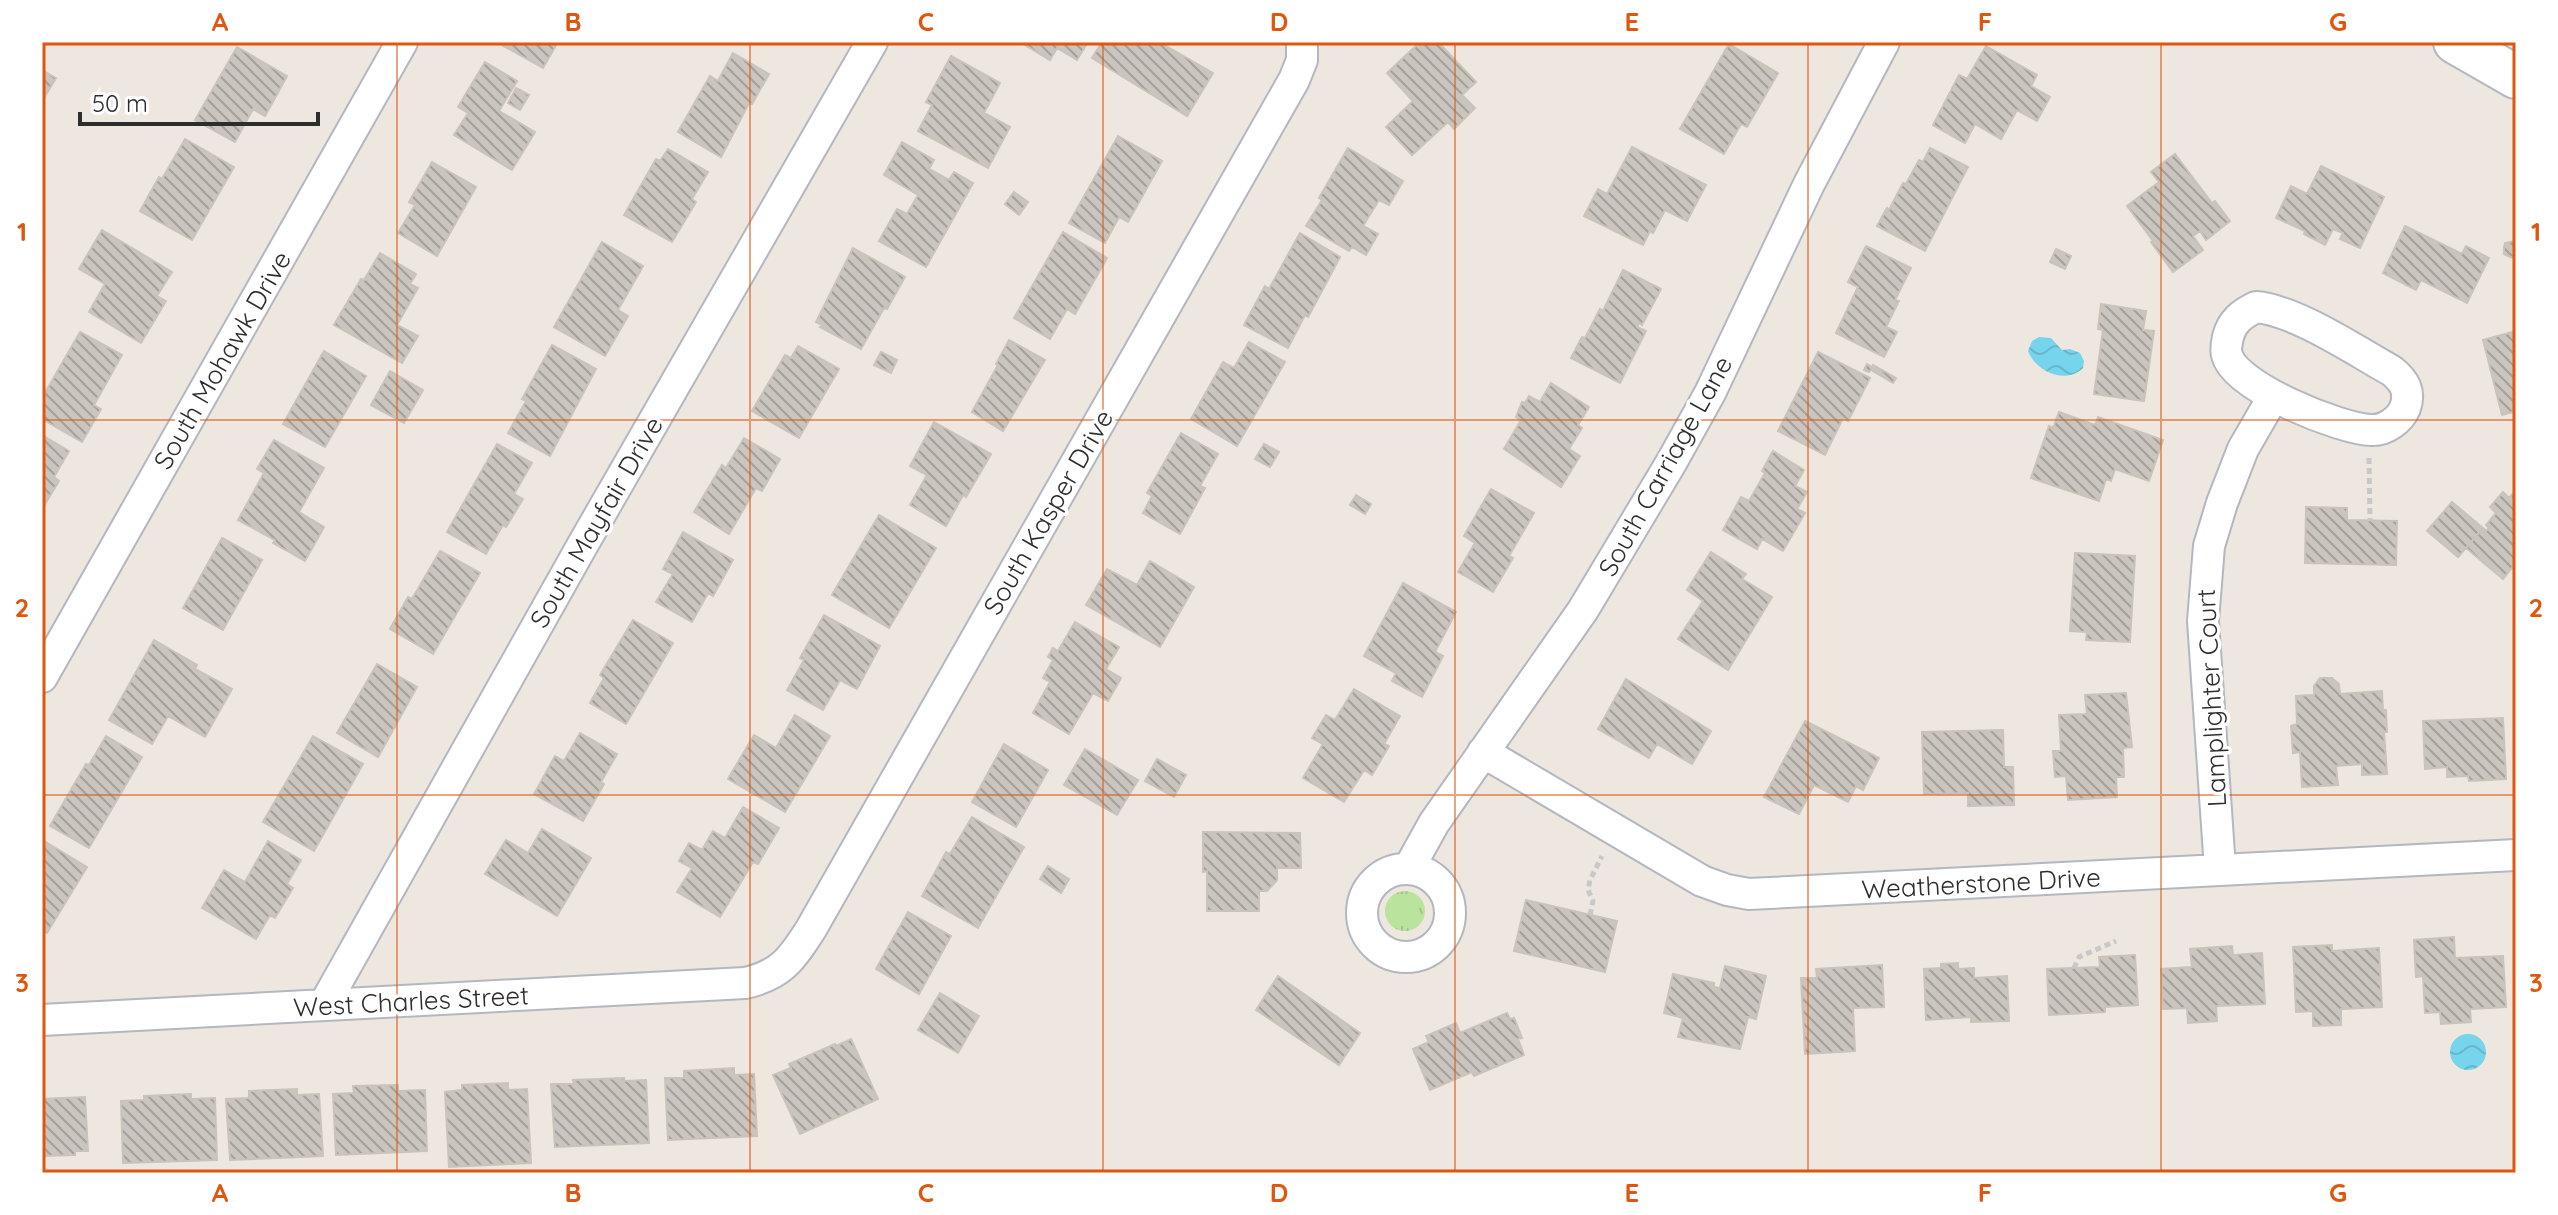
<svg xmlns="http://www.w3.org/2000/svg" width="2558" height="1215" font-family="Quicksand,sans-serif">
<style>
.grass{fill:url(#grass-tufts)}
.water{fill:url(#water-waves)}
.building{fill:url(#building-back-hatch);stroke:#cac3b9;stroke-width:2}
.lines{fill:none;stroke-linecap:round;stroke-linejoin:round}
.street-casing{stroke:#b3b7c0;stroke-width:34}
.secondary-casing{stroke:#b3b7c0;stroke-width:46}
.path{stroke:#c8c8c8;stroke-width:5;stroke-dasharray:6 4;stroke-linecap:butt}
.street{stroke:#fff;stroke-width:30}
.secondary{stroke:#fff;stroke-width:42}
.grid{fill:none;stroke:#df570e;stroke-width:2;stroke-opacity:0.55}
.labels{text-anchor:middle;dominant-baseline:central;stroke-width:7;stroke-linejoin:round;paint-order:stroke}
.street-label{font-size:26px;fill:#2d2d2d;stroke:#fff}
.neatline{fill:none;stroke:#df570e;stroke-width:3}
.grid-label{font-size:26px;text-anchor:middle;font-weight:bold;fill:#df570e}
</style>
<defs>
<pattern id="grass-tufts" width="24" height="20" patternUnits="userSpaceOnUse" patternTransform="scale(2)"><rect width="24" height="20" fill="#bae39e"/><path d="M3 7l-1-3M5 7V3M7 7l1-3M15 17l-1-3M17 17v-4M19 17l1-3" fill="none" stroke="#a0c388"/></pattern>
<pattern id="water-waves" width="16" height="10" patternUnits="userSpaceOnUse" patternTransform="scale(2)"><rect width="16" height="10" fill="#76d5ed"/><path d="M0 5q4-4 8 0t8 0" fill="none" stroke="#66b7cc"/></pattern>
<pattern id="building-back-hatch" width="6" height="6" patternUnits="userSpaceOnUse" patternTransform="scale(2)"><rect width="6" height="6" fill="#cac5be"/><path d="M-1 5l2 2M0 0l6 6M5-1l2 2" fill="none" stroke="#a4a09b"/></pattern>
</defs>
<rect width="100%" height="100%" fill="#eee7e0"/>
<path class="grass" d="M1385 911a20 20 0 1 1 40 0a20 20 0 1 1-40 0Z"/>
<path class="water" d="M2039 337 2051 338 2062 350 2070 349 2080 353 2084 361 2083 368C2066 385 2036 372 2028 351L2032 341Z
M2450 1052a18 18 0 1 1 36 0a18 18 0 1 1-36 0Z"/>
<path class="building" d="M502 42H558L543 68 500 44Z
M1020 42H1088L1077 60 1057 48 1050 60Z
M1102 42H1159L1213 73 1187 116 1092 58Z
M1420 42H1438L1476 82 1462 95 1475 108 1454 129 1448 122 1412 155 1386 127 1413 101 1387 73Z
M1729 44 1778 73 1747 127 1741 124 1724 154 1680 129Z
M1986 46 2037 75 2031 86 2050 97 2037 121 2017 110 2001 139 1975 124 1965 143 1933 125 1959 75 1967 79Z
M237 47 287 76 265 116 253 109 235 142 195 120Z
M733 53 769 74 752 104 749 103 721 157 678 132 710 76 718 81Z
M951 56 1000 83 984 113 1010 127 988 168 918 131 932 105 926 102Z
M485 62 517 81 499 111 535 132 512 170 454 135 468 113 458 107Z
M42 70 56 78 44 98 42 97Z
M516 88 529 95 520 110 508 103Z
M1118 136 1162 161 1128 222 1119 217 1105 243 1069 223Z
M185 139 234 167 192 240 140 211 159 177 162 179Z
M902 142 934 160 929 169 949 180 954 172 973 183 926 267 879 241 897 209 907 214 918 195 884 175Z
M1632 147 1706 185 1687 221 1665 210 1653 233 1650 231 1643 245 1584 216 1598 189 1607 194Z
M1348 148 1403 181 1389 205 1379 200 1363 226 1378 234 1366 255 1352 247 1349 251 1306 226 1322 200 1319 198Z
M1930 148 1968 167 1925 251 1877 226 1887 208 1889 210 1903 183 1906 184 1919 160 1923 162Z
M668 149 708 172 692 199 696 202 672 242 624 215 656 159 660 161Z
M2175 154 2212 203 2215 201 2230 221 2206 240 2200 231 2193 236 2203 250 2173 272 2151 242 2153 241 2127 206 2159 182 2151 172Z
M432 162 476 187 437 256 398 233 415 205 409 202Z
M2321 166 2384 197 2360 248 2340 239 2343 233 2333 229 2325 245 2304 234 2305 231 2276 218 2291 186 2307 194Z
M1014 192 1028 202 1019 215 1005 204Z
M2405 226 2462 254 2466 246 2489 258 2467 303 2421 280 2416 290 2383 273Z
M102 230 172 272 157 296 166 301 141 343 89 312 105 284 79 269Z
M1063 232 1107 258 1075 314 1067 309 1050 339 1014 318Z
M1300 233 1340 257 1308 317 1305 315 1288 348 1244 325 1265 286 1269 289Z
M2514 241 2516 243V256L2513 258 2504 254V247L2505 243Z
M602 242 643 266 618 310 628 316 605 356 554 327Z
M1866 246 1911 268 1895 300 1899 301 1886 327 1897 332 1884 357 1836 333 1858 287 1848 282Z
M853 248 905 277 887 309 884 308 861 349 820 327 822 325 816 322Z
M2056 249 2071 256 2065 269 2050 262Z
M380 253 416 274 410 284 418 288 397 325 418 336 402 363 334 325 361 279 364 280Z
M1623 270 1661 289 1642 325 1639 323 1637 327 1646 331 1620 383 1571 358 1582 337 1585 338 1600 309 1603 311Z
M2101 304 2146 311 2143 330 2154 331 2144 401 2094 394 2103 330 2098 329Z
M2516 331V411L2502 415 2483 340Z
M80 332 122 355 94 405 101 409 82 442 42 419V398Z
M1009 340 1045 360 1003 431 972 412 998 365 996 364Z
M1249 342 1285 362 1237 446 1191 419 1223 362 1234 368Z
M552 345 596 369 550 456 508 433 526 401 522 399Z
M798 346 839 369 799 438 752 411 785 355 791 358Z
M324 351 366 376 325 447 283 424Z
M881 352 897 360 891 373 874 365Z
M1818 352 1870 378 1848 421 1843 418 1825 455 1778 431Z
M1867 364 1872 367 1873 365 1896 378 1893 383 1871 370 1869 372 1864 370Z
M390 371 423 390 404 423 371 405Z
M1551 383 1589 407 1578 425 1582 428 1569 449 1580 456 1561 487 1504 449 1521 420 1516 417 1522 402 1525 403 1529 396 1540 402Z
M2059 412 2095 425 2098 417 2163 440 2149 481 2115 469 2111 481 2106 479 2099 501 2031 478 2049 426 2053 428Z
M934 422 991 454 966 497 963 495 946 526 910 505 927 475 910 466Z
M1181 433 1218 454 1200 486 1205 488 1180 534 1143 513 1152 496 1147 493Z
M42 435 69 451 54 477 59 481 42 509Z
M744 438 780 459 762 491 756 488 729 534 694 512 722 465 726 468Z
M274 440 324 468 299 512 324 527 305 561 273 543 275 540 238 520 264 473 257 469Z
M497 444 532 463 514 494 523 499 506 527 503 525 486 554 447 532Z
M1264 444 1279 452 1270 467 1255 459Z
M1773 451 1804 470 1795 486 1807 492 1797 509 1805 513 1783 551 1762 539 1757 549 1723 530 1741 497 1749 501 1765 473 1762 471Z
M1491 489 1534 513 1509 556 1513 558 1493 592 1458 572 1475 543 1464 536Z
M2516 490V563L2503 579 2466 548 2483 528 2486 531 2489 528 2486 525 2496 513 2490 507 2503 492 2509 498Z
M1356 495 1371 504 1365 514 1350 505Z
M2452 502 2483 528 2458 557 2427 531Z
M2306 507 2347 508V520L2397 521 2396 565 2305 563Z
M879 515 936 548 889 628 832 595Z
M683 532 733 560 713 596 708 593 692 622 656 602 673 574 663 569Z
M222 538 262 560 223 630 183 608Z
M440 551 480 573 433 654 390 629 408 597 412 599Z
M1711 552 1746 574 1742 579 1772 597 1728 670 1678 639 1703 601 1687 590Z
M2075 553 2135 556 2130 642 2086 640 2087 632 2070 631Z
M1150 561 1194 587 1160 647 1086 605 1107 569 1137 585Z
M1403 583 1456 612 1435 652 1443 656 1422 697 1392 681 1396 673 1364 656Z
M824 615 880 646 857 689 840 680 823 710 787 690 804 660 800 658Z
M633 620 673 643 626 724 590 703 604 678 600 675Z
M1075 622 1119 647 1106 669 1121 678 1108 701 1093 693 1069 734 1033 713 1050 682 1043 678 1053 660 1048 657 1053 648 1058 651Z
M154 640 197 665 195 669 232 689 205 737 168 716 152 744 109 720Z
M377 664 417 687 378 757 337 733Z
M2320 678H2332L2339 684 2340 694 2382 691 2383 710H2386L2387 732H2384L2387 774 2362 775V764L2336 766 2338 785 2302 787 2300 752 2293 753 2291 726 2297 724 2296 696 2314 695V686Z
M1626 679 1711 731 1692 764 1657 744 1649 758 1598 729Z
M1354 689 1400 716 1384 744 1389 746 1372 775 1364 770 1344 802 1303 778 1323 744 1312 738 1326 715 1335 720Z
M2126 693 2132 747 2123 748 2124 777H2116L2117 797 2068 800 2066 776 2055 777 2053 751H2061L2059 715 2087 714 2085 695Z
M795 715 830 736 785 812 728 779 754 735 776 748Z
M2503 718 2506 779 2469 781 2468 776 2447 777V767L2425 769 2423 721Z
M1805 721 1879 758 1863 790 1856 786 1848 802 1814 785 1799 814 1764 797Z
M2003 730 2004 767H2013L2014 805 1968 806V793L1924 794 1922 732Z
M580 733 617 754 601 782 604 784 583 821 534 794 555 756 564 761Z
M106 736 142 757 89 848 50 826 86 764 89 765Z
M313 736 363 764 314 851 263 822Z
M1004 744 1048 770 1016 827 972 802Z
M1085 749 1138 780 1117 815 1064 785Z
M1157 759 1186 775 1174 797 1145 781Z
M743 807 779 828 758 864 753 862 720 917 677 892 692 868 679 861 689 843 702 850 713 831 725 838Z
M972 817 1024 847 978 928 922 896 946 852 950 854Z
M542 829 591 858 557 916 485 874 506 840 528 853Z
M1203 832 1300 833 1301 868H1277V880L1267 891H1259V911H1207V871L1203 872Z
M44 841 87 867 47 933 42 930Z
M268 841 301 860 287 884 293 888 275 918 270 915 256 939 202 908 224 870 245 882Z
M1048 866 1069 879 1061 893 1040 879Z
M1526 900 1617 921 1605 972 1514 951Z
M908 912 951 936 919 994 876 969Z
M2454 937 2455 958 2503 956 2506 1007 2470 1009 2471 1022 2441 1024 2440 1012 2425 1013 2423 976 2416 977 2414 940Z
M2332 945V951L2379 948 2382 1007 2341 1009V1025L2313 1026V1011L2296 1012 2293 947Z
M2232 946 2233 955 2262 953 2265 1004 2216 1006 2217 1021 2188 1023 2187 1008 2163 1009 2161 969 2192 967 2190 949Z
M2135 955 2138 1005 2105 1007V1012L2049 1015 2047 969 2100 967 2099 957Z
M1958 963V969L1974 968V978L2007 976 2009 1021 1971 1022V1017L1926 1020 1924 969 1941 968V964Z
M1882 965 1884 1007 1853 1008 1855 1051 1805 1054 1801 978H1817L1816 969Z
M1725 966 1766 976 1756 1019 1748 1017 1740 1049 1678 1037 1683 1018 1664 1013 1673 974 1714 983V987L1720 988Z
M1278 976 1360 1033 1339 1065 1256 1010Z
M940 993 979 1016 958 1053 918 1030Z
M1507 1013 1510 1019 1514 1018 1515 1020 1522 1038 1518 1039 1524 1055 1474 1076 1472 1072 1430 1090 1413 1049 1429 1042 1426 1036 1456 1023 1460 1033Z
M851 1039 878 1099 800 1134 773 1075 791 1068 789 1064 835 1044 836 1046Z
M734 1068V1075L754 1074 757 1136 668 1140 665 1078H684V1071Z
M624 1078V1081L646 1080 649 1143 555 1147 551 1084H574L573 1080Z
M508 1083V1090L527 1089 531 1163 449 1167 445 1092 462 1090V1085Z
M398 1085V1091L425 1090 427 1151 336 1155 333 1094 354 1093 353 1086Z
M297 1089V1095L319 1094 323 1156 230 1160 226 1099 249 1098V1091Z
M191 1094V1099L215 1098 217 1160 123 1163 121 1101 144 1100V1096Z
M85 1097 88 1151H75V1155L42 1156V1099Z"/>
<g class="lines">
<defs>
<path id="street" d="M2256 307C2295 310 2356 351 2392 371 2404 381 2411 391 2405 408 2400 420 2385 431 2371 430 2340 429 2235 387 2227 355 2225 350 2227 342 2228 337 2232 321 2242 314 2256 307Z
M42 677 402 42
M1483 752 1702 881 1727 890 1749 894 2516 855
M1409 868 1434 823 1583 610 1671 463 1710 393 1809 184 1884 42
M2220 869 2203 621 2209 546 2222 503 2243 449 2273 397
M1362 913a44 44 0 1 1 88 0a44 44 0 1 1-88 0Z
M324 1005 582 546 872 42
M42 1020 745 983C781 975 792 959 811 929L1294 80 1302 60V42"/>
<path id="secondary" d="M2455 42 2516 77"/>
</defs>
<use href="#street" class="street-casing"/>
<use href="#secondary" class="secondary-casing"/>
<path class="path" d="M2369 458 2370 521
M1590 915 1593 901 1588 890 1590 880 1602 856
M2074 968 2079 957 2116 941"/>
<use href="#street" class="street"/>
<use href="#secondary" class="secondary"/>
</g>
<path class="grid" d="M397 42V1173M750 42V1173M1103 42V1173M1455 42V1173M1808 42V1173M2161 42V1173M42 420H2516M42 795H2516"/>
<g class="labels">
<g class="street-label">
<text transform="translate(222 360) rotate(-60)">South Mohawk Drive</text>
<text transform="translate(1665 466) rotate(-61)">South Carriage Lane</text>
<text transform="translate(1048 512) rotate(-60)">South Kasper Drive</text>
<text transform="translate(596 522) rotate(-60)">South Mayfair Drive</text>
<text transform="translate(2211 698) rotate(-93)">Lamplighter Court</text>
<text transform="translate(1981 883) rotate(-3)">Weatherstone Drive</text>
<text transform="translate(411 1001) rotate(-3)">West Charles Street</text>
</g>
</g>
<rect width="2558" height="1215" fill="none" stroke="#ffffff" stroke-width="88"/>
<path d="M80 112v12h238v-12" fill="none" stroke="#2d2d2d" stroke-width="4"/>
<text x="92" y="112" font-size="24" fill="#2d2d2d" stroke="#ffffff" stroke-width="6" paint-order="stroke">50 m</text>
<rect x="44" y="44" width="2470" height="1127" class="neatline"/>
<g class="grid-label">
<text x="220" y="31">A</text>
<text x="573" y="31">B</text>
<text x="926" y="31">C</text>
<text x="1279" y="31">D</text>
<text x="1632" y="31">E</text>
<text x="1985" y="31">F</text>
<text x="2338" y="31">G</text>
<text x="22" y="241">1</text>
<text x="2536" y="241">1</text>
<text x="22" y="617">2</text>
<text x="2536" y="617">2</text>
<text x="22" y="992">3</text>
<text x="2536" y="992">3</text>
<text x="220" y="1202">A</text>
<text x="573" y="1202">B</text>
<text x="926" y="1202">C</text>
<text x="1279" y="1202">D</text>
<text x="1632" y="1202">E</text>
<text x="1985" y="1202">F</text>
<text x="2338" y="1202">G</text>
</g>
</svg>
